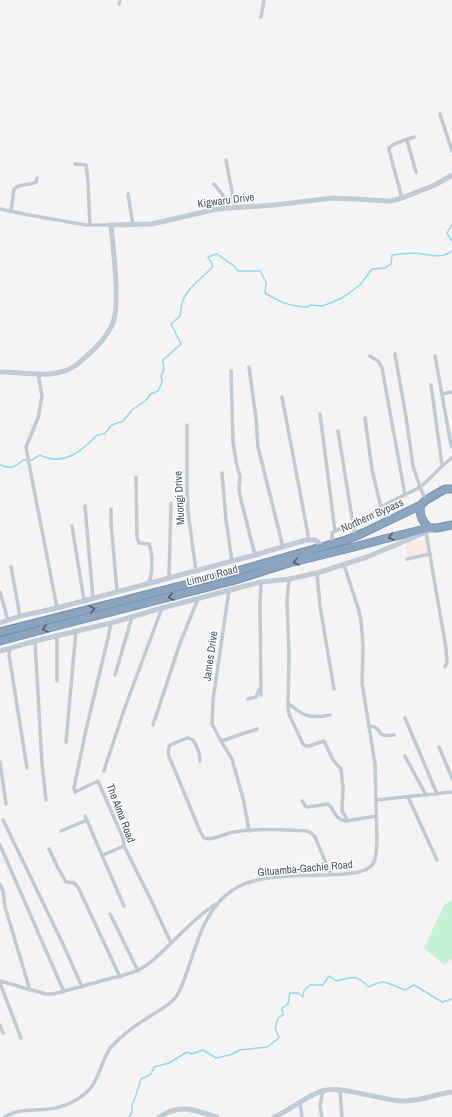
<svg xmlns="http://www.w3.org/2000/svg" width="452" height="1117" font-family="'Archivo Narrow',sans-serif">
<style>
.medical{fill:#fce8e6}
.green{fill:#c3f1d5}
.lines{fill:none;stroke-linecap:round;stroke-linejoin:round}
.stream{stroke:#90daee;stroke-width:1.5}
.highway-casing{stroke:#7690ad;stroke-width:9}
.street{stroke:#c1cad2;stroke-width:3.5}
.secondary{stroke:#c1cbd6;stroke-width:5}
.highway{stroke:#8ba5c1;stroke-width:7}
.oneway{stroke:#505e6b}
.labels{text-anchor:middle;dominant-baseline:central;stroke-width:3;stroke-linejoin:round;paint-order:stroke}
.street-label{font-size:11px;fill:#4a5661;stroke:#fff}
</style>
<rect width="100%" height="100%" fill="#f5f3f3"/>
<path class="medical" d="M426 540 427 554 408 558 406 543Z"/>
<path class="green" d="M452 900V958L445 965 424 948 444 905Z"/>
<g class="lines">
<path class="stream" d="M452 225 451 226 447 233 452 241
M0 465C12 469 14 468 23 460H32L40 455C63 467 82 451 97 435L104 434 112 425 123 421 132 410 145 401 151 394 158 391 162 382 161 375 164 370 163 360 181 344 171 324 180 316C181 312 181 307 182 303 186 288 204 277 213 266L208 257 217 254 234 266 238 271H260L266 282 265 293C282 303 288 306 308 307L310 305 323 306 342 298 360 285 372 269 385 268 391 264 392 255C400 254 407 253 415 253 429 254 440 260 452 251
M129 1117 132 1112V1105L135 1098 141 1079 151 1074 154 1067 169 1063 187 1052 192 1054 203 1050 216 1058 230 1055 240 1050 267 1047 279 1038 275 1028 278 1018 283 1015 282 1008 288 1004 290 993H298L303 997 304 990 310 985H323L329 976 336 981C352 977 356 974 369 987 385 977 389 985 405 990L414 985 442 1002 452 999"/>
<defs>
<path id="highway" d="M421 505C418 514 422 521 429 528
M0 632 227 574 346 540 363 533 421 505 426 500 445 489H452
M0 641 64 624 232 581 289 563 350 548 384 539 429 528H437L452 525"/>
</defs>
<use href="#highway" class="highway-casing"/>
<path class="street" d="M119 4 120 0
M261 17 264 0
M440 114 452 151
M407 140 416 172
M226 160 235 207
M75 164 86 165 88 182 90 225
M214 184 222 194 228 208
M128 194 133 225
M402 198 389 150V148L394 144 414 137
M0 209 29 215 86 225H111
M11 211 14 189C20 183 29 186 36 182L37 178
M395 354 406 417 413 466 420 487 426 500
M370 356 378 361 382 368 405 495
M435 356 451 445 452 447
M249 367 256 418 258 447 283 547
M231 371 233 441 236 462 240 476 239 488 240 496 255 555
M38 373 42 396 38 418 26 447 31 474 57 608
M431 385 442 465
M442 394 452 392
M282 397 309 540
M320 414 335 531
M365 418 372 470 381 507 388 516 392 519
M187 425V489L188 512 196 571
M338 431 353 524C370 521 369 516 381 507 392 500 408 494 420 487 432 478 440 466 452 458
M222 473 226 520 232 561
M136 477 137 538 139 543 149 544C153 553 153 576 148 584
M85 506 93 598
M111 509V523L117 591
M72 526 84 600
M426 532 446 648 447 662 445 667
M332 544V533L335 531 353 524 355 536
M407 559 430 554
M11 567 20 616
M317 573 320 606 334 689
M169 578 171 503
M289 579 287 601 289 654 288 708 289 714 303 744 306 746H309L324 741 333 760 341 769 343 788 342 811 348 821
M229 590 213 700 212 724 221 741 232 759 244 802 249 831
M0 592 8 620
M111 623 108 638 85 734 74 788 75 792 98 781 123 838 124 846 151 900 171 943
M57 636V681
M35 641 42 764 46 800
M10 648 9 655 27 768
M115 675 132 617
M261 695 260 604 261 582
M248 699 256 697 259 690 261 688
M288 703C303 716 310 719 330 715
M405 718 437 794
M153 725 180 643 198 599
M369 726C381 727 376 732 383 735 386 736 391 735 394 735
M221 741 257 729
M66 742 76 631
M439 747 452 778
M405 756 426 795
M200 761C200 753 197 746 193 740L187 738 170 745C167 752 168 755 171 761L200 831 204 838C214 841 225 833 234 832 257 828 283 830 306 831L310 832 315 837 331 875
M0 762 6 804
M104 771 106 764 124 710 162 608
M408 797 437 860
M376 800 452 792
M302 801 305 806 308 807 328 804C336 810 333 819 346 821L376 816
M85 816 124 906
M3 820 63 944 82 987
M61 831 87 820
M0 845 64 992
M49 849 58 868 66 882 74 883 78 887 120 977
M103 855 124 846
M0 884 3 891 5 907 30 990
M110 914 138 971
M0 981 46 994H53L131 973C146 968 157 957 169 945 184 931 198 915 216 904
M0 983 21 1038
M0 1025 3 1033
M340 1090 342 1117
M300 1103 302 1117
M5 1117C18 1108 34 1111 49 1109 63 1108 79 1100 89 1090 100 1078 101 1060 111 1047 123 1034 137 1024 152 1015 160 1010 170 1005 176 997 182 988 185 977 189 966 198 938 208 904 236 888 263 872 312 877 344 874 352 873 363 873 370 867 377 861 376 851 377 842L375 764 362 683 363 647 361 620 358 608 344 565
M322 1117 320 1106 323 1090"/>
<path class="secondary" d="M0 372C20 372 42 377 61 372 72 370 81 361 89 354 98 346 107 336 112 325 121 307 113 248 111 225L152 224 217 209 274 205 333 198 391 201 402 198 435 185 452 175
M0 623 20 616 57 608 255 555 306 540H315L323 547
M0 651 35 641 111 623 162 608 249 585 261 582 289 579 317 573 367 557 431 530
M159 1117C181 1103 194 1110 217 1117
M274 1117C291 1110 306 1096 322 1091 342 1085 379 1100 401 1101 419 1102 435 1094 452 1092"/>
<use href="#highway" class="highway"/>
</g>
<defs><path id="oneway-chevron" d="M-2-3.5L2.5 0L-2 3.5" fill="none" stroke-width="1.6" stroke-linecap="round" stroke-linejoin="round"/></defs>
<g class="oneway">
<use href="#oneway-chevron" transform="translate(391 537) rotate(168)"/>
<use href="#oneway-chevron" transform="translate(296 562) rotate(166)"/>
<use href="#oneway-chevron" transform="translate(171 597) rotate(166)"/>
<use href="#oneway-chevron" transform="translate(92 609) rotate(-14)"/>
<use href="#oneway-chevron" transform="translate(45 629) rotate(164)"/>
</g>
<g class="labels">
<g class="street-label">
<text transform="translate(226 200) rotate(-7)">Kigwaru Drive</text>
<text transform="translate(179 498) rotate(-93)">Muongi Drive</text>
<text transform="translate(372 515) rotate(-24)">Northern Bypass</text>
<text transform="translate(212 575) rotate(-15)">Limuru Road</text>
<text transform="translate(210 656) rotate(-82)">James Drive</text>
<text transform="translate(121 813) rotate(69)">The Alma Road</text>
<text transform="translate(305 868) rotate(-5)">Gituamba-Gachie Road</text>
</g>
</g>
</svg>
